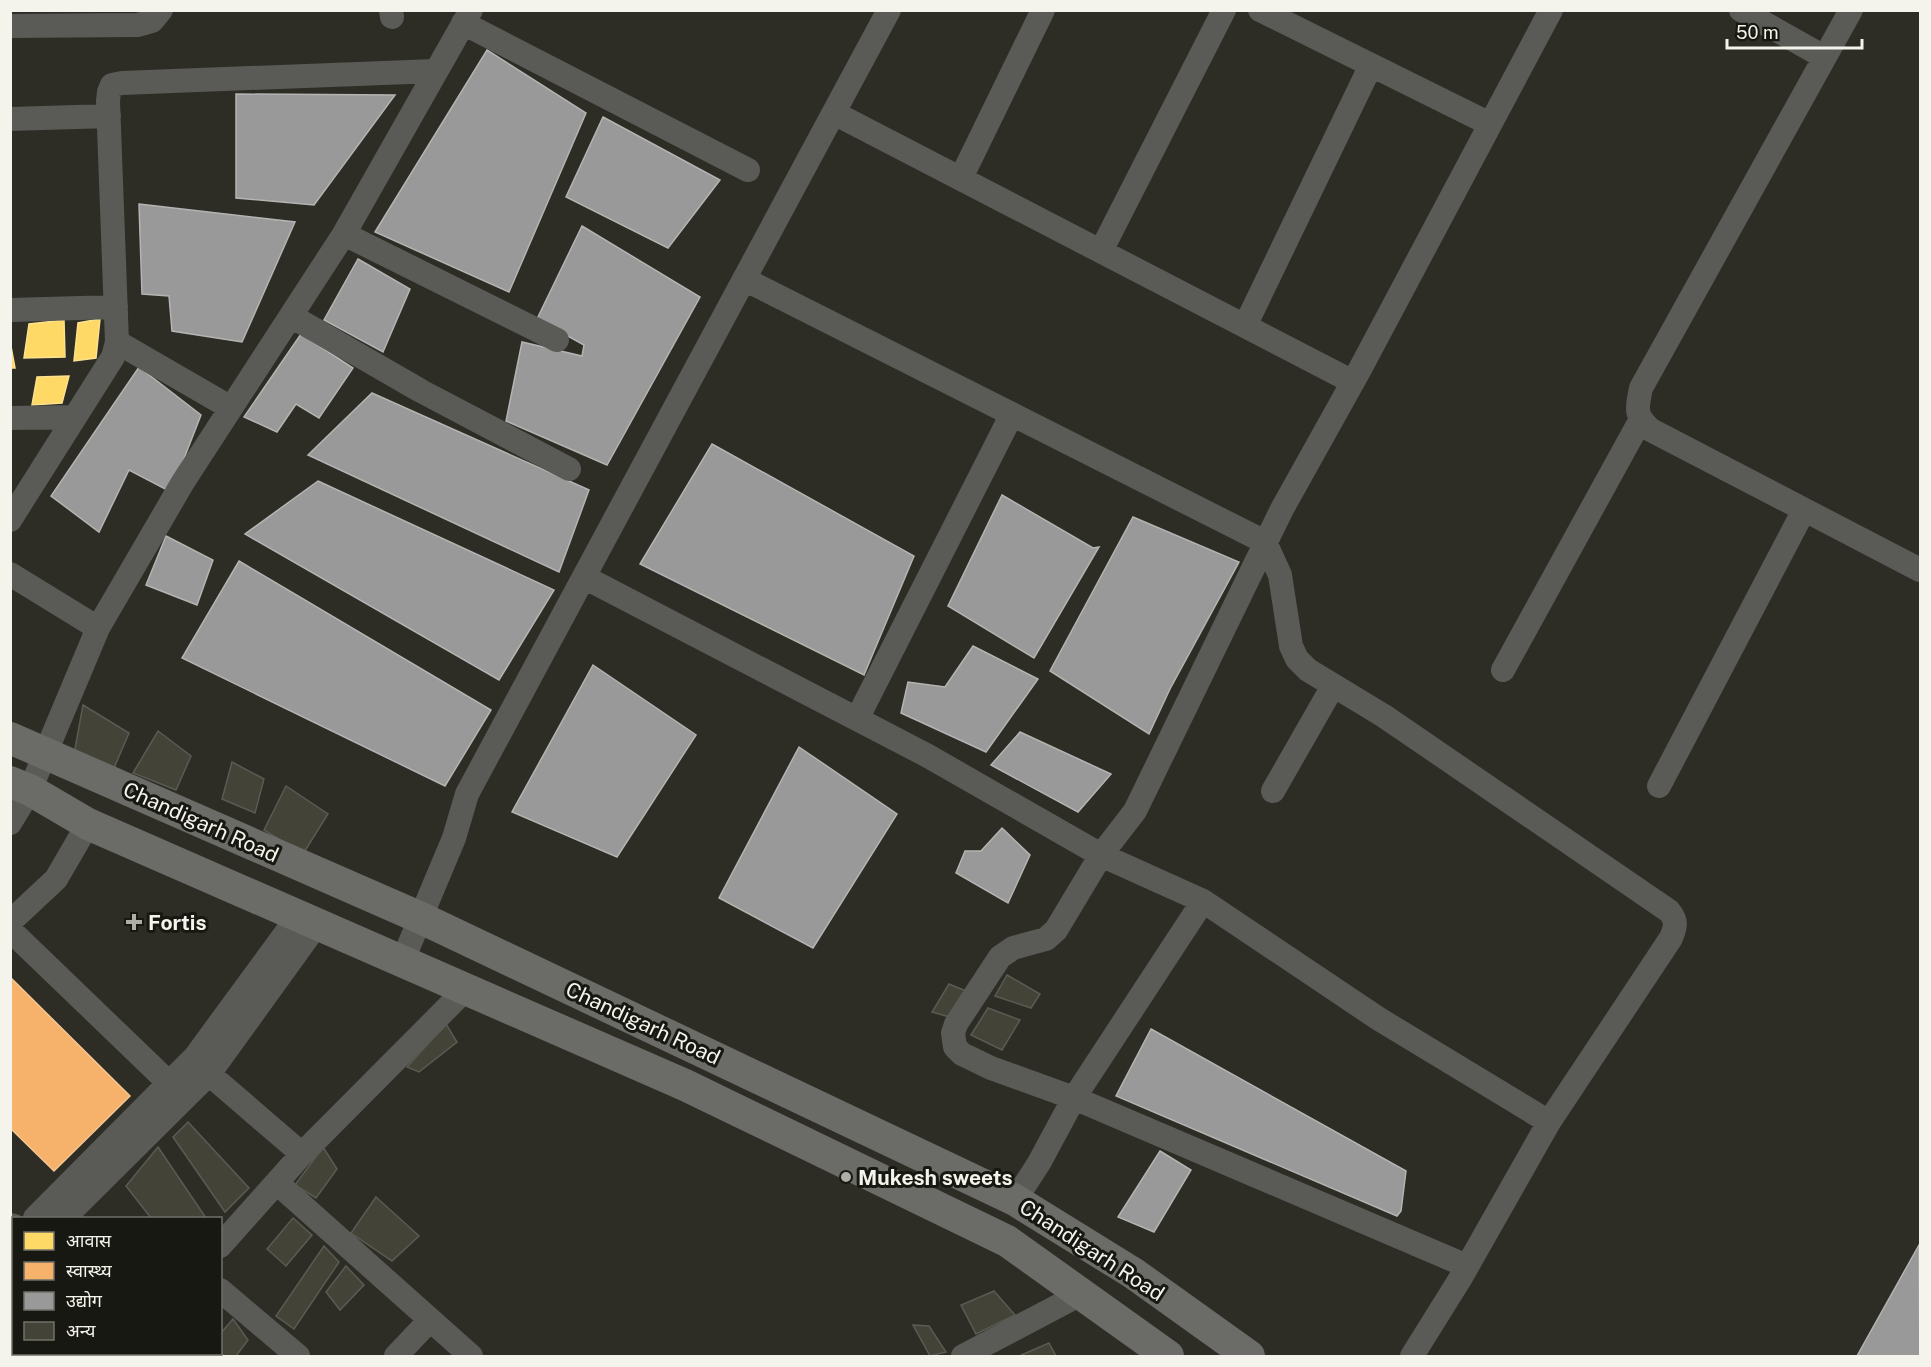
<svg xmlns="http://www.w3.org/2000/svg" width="1931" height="1367" font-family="'Public Sans','Noto Sans Devanagari',sans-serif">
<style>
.homes{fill:#ffd966;stroke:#fce18e;stroke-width:1.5}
.health{fill:#f6b26b;stroke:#f5c692;stroke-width:1.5}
.industry{fill:#999;stroke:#b4b4b2;stroke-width:1.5}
.building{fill:#434338;stroke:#5b5b55;stroke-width:1.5}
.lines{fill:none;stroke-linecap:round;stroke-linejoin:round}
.minor{stroke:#5a5a57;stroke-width:24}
.major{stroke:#6b6b67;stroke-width:32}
.poi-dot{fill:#aeaea7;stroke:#181812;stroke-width:2}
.labels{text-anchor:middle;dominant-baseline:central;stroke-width:6;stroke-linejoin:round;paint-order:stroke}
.street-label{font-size:21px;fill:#f4f4ec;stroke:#181812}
.poi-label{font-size:21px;font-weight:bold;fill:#f4f4ec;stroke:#181812;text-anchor:start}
</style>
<rect width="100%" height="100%" fill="#2d2d26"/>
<path class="homes" d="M100 319 96 358 74 361 78 323Z
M64 320 65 357 24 358 29 324Z
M10 341 15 368H10Z
M69 376 62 403 32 405 37 377Z"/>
<path class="health" d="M10 977 130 1096 54 1171 10 1128Z"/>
<path class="industry" d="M487 50 586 113 509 292 375 232Z
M236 94 395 95 314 205 236 198Z
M603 117 720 180 668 248 566 197Z
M139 204 295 222 242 342 172 331 169 296 142 294Z
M582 226 700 297 607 465 506 421 522 342 582 356 584 345 537 319Z
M358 259 410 289 383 352 324 320Z
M301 334 353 368 319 418 296 404 277 432 244 417Z
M139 367 201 415 171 492 129 470 99 532 51 496Z
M372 393 589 490 559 572 308 455Z
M712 444 914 556 864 675 640 564Z
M318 481 554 590 499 680 245 534Z
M1002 495 1093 548 1099 547 1034 658 948 606Z
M1133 517 1239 562 1170 689 1149 734 1050 671Z
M166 536 213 560 197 605 146 585Z
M239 561 491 710 445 786 182 658Z
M973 646 1038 679 986 752 901 713 908 682 945 687Z
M593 665 696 735 617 857 512 812Z
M1020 732 1111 774 1078 812 991 765Z
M799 747 897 814 813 948 719 898Z
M1002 828 1030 855 1008 903 956 873 965 851H981Z
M1151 1029 1406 1171 1401 1211 1397 1216 1116 1096Z
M1160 1151 1191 1170 1154 1232 1118 1217Z
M1919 1245 1920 1356H1857Z"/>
<path class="building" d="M83 705 129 733 114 768 74 754Z
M158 731 191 756 176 790 133 773Z
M232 762 264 779 255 813 222 799Z
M286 786 328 814 303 854 264 830Z
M1007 975 1040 994 1031 1008 995 996Z
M949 984 966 991 953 1018 932 1012Z
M988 1008 1020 1020 1002 1050 971 1035Z
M446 1024 457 1042 419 1072 407 1067Z
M188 1122 249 1188 225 1212 173 1137Z
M158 1147 206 1218H151L126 1186Z
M323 1147 337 1169 316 1198 295 1185Z
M376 1197 419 1236 392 1261 351 1233Z
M293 1218 312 1235 286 1266 267 1249Z
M324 1246 339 1262 294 1329 276 1316Z
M346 1266 364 1285 340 1310 326 1292Z
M994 1291 1015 1315 976 1334 961 1305Z
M233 1319 248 1340 236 1356H225L220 1353V1334Z
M913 1325 929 1326 946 1352 930 1356Z
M1049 1343 1056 1356H1019Z"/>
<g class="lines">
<path class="minor" d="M391 10 392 17
M1260 10 1490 124
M1741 10 1824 57
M1851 10 1641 388C1637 408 1634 415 1651 430L1920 570
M463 23 748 170
M10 26 138 25 152 21 161 10
M834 113 1353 382
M10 119 109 116
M961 178 1043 10
M344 234 557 340
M1101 251 1224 10
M744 279 1265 542 1280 575 1291 646 1297 659 1308 670 1384 716 1669 911C1677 921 1676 926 1671 938L1549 1122 1460 1279 1412 1356
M10 310 116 307
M291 316 421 391 569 469
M1245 326 1371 65
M117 342 231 408
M10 418 75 417
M10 520 113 357 117 342 108 101 109 92 112 85 122 83 435 71
M10 574 98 628
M584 577 928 756 1101 855 1203 901 1379 1019 1549 1122
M1503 670 1640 421
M857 719 1012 414
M1659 786 1804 510
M1273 791 1333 686
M10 823 30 790 98 628 183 482 344 234 471 10
M10 922 56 879 88 824
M10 930 169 1083 195 1057 299 915
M402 962 454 838 467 794 889 10
M209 1074 302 1154
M277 1183 471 1356
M1015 1200 1039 1163 1074 1098 1203 901
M35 1218 169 1083
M64 1218 209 1074 318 923
M10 1225 14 1226
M220 1246 302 1154 466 989
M1467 1266 1074 1098 991 1068 962 1054 955 1047 953 1033 956 1024 1000 957 1013 948 1046 939 1056 930 1101 855 1135 811 1282 509 1359 371 1551 10
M10 1271 14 1268
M220 1290 298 1356
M89 1354 90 1356
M121 1356 124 1354
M396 1356 430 1320
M963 1356 1081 1294"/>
<path class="major" d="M10 738 421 918 1015 1200 1133 1273 1249 1356
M10 782 30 790 88 824 685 1085 1007 1241 1168 1356"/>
</g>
<g class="poi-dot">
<path d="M131 913h6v6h6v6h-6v6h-6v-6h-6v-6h6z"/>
<circle cx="846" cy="1177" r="6"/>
</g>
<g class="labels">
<g class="street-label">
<text transform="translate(201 822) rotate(24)">Chandigarh Road</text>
<text transform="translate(643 1023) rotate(25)">Chandigarh Road</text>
<text transform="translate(1092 1250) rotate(33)">Chandigarh Road</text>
</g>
<g class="poi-label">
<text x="148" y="922">Fortis</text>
<text x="858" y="1177">Mukesh sweets</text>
</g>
</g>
<rect width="1931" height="1367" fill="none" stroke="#f4f4ec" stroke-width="24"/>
<rect x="12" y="1217" width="210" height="138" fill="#181812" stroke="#707069" stroke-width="1.5"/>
<rect x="24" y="1232" width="30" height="18" fill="#ffd966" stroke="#707069" stroke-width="1.5"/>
<text x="66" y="1247" font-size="18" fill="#f4f4ec">आवास</text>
<rect x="24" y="1262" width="30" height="18" fill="#f6b26b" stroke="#707069" stroke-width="1.5"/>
<text x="66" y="1277" font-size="18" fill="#f4f4ec">स्वास्थ्य</text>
<rect x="24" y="1292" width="30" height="18" fill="#999999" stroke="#707069" stroke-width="1.5"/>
<text x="66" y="1307" font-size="18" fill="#f4f4ec">उद्योग</text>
<rect x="24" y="1322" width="30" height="18" fill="#434338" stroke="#707069" stroke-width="1.5"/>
<text x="66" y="1337" font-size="18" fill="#f4f4ec">अन्य</text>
<path d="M1727 39v9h135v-9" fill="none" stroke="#f4f4ec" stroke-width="3"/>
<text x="1736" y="39" font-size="18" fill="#f4f4ec" stroke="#181812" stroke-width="4.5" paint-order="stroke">50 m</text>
</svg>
